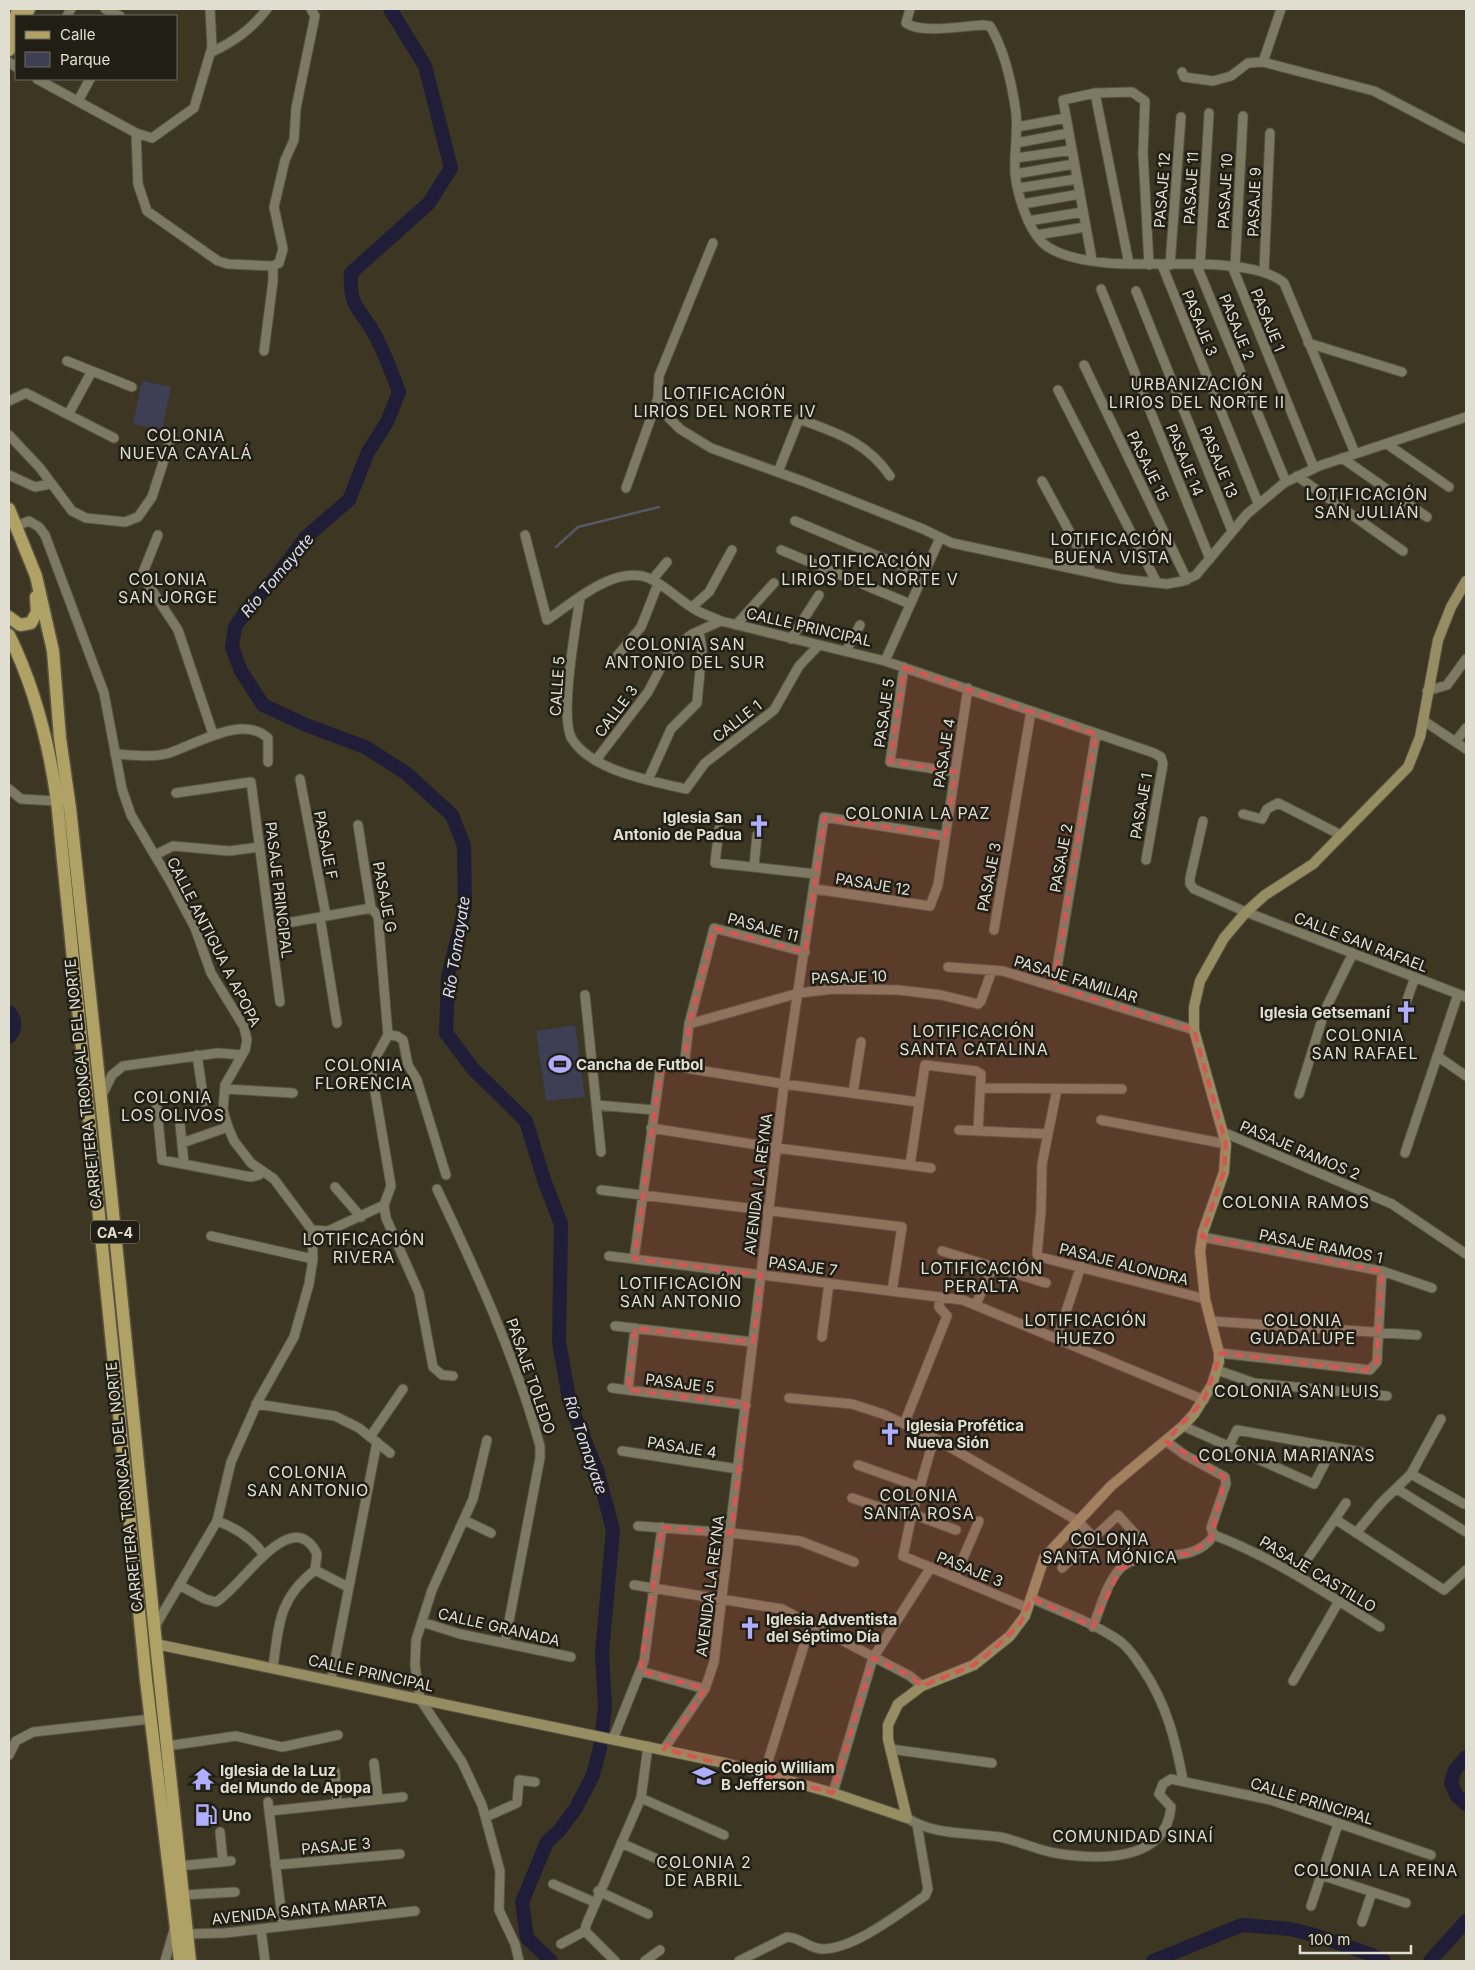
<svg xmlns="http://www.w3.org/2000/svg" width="1475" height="1970" font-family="Inter,sans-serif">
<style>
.green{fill:#3e3e54}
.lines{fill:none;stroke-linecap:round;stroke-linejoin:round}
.stream{stroke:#595765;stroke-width:2.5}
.river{stroke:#1f1d37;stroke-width:14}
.street-casing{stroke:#585442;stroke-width:11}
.secondary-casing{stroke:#585442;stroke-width:12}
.primary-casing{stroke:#585442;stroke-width:15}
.street{stroke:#7e7962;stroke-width:9}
.secondary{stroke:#978d63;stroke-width:10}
.primary{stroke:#b0a164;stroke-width:12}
.marked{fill:#d85652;fill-opacity:0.2;stroke:#d85652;stroke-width:4;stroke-dasharray:10 6;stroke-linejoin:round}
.labels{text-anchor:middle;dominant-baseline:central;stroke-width:5;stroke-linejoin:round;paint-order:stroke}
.shield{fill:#201e15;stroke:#a6a499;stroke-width:1}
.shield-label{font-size:14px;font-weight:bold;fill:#e0ded1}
.street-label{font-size:15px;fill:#e0ded1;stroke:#201e15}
.poi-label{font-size:15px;font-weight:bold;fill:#e0ded1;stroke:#201e15;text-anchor:start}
.neighbourhood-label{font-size:16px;letter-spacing:1px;fill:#e0ded1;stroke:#201e15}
.water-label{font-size:16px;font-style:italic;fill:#d8d9fb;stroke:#201e15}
</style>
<rect width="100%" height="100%" fill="#3c3622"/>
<path class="green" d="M142 381 171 387 162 430 133 424Z
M575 1025 585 1097 546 1101 536 1031Z"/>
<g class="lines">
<path class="stream" d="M556 547 578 527 659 507"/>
<path class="river" d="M390 9 425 66 451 168 429 203 351 273C349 309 360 307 375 335 385 354 392 373 399 392L387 422 368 452 349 500 306 537 280 572 246 611 235 627 232 647 241 671 263 705 306 725 365 747 406 773 452 815 464 846 465 907 448 977 446 1033 473 1069 526 1121 544 1180 561 1224 559 1342 570 1404 598 1473 613 1530 602 1653 605 1707 600 1748 593 1775 576 1808 559 1831 547 1842 522 1902 527 1938 551 1961
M9 1012C16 1020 16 1029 9 1037
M1466 1757 1455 1770 1451 1783 1457 1796 1466 1804
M1153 1961 1242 1925 1290 1929 1315 1935 1372 1955 1384 1961
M1430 1961 1466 1921"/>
<defs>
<path id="street" d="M105 9 120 16
M910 9 906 23C921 34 964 26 983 25L990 26C1005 51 1012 84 1016 113 1018 133 1014 153 1015 173 1017 194 1029 235 1048 247 1067 260 1107 264 1129 264 1167 265 1256 258 1284 283L1355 453
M67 16 71 9
M210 53C233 42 251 30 267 9
M9 62 16 67
M1263 62 1281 9
M1182 72 1184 77 1213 81 1231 76 1248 63 1263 62 1374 91 1466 139
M37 79 136 133 152 138 194 108 212 47 210 9
M1095 93 1129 264
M78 101 90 79
M1017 127 1066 118
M136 133 138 184 147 211 218 261 228 264 273 266 279 263 283 249 274 207 285 160 294 140 296 108 315 16 311 9
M1016 143 1069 133
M1016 158 1072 150
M1015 174 1074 164
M1019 188 1077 179
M1023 204 1080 194
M1028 221 1083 212
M1036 235 1086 227
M713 243 659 376 658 398 668 417 680 429 711 448 805 482 923 529 952 543 1121 579 1167 584 1183 581 1196 575 1247 514 1284 483 1319 466 1466 417
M1092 260 1063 100 1095 93 1132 92 1145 101 1143 153 1149 265
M1162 265 1258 503
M1170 265 1181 117
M1197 266 1286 482
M1200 266 1209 113
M1232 266 1314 468
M1235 267 1243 116
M1264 272 1270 133
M1101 289 1210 559
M1136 291 1232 531
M1308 343 1402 372
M264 351 273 281V266
M67 361 132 387
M1084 365 1187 580
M1058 390 1157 583
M9 401 26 393 114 438
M69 413 92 371
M9 435 40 468 72 511 86 518 125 522 138 517 152 497 172 435
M1387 444 1449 487
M1342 458 1427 517
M778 472 799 419C837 433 867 442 890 476
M9 475 35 487 50 484
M1297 476 1403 551
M1042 481 1092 573
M626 488 658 398
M795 521 923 575
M16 526 29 521 39 527 45 535 104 693 122 789 131 815 170 881 195 928 211 973 244 1027 247 1040 245 1050 225 1085 223 1110 228 1127 234 1141 251 1163 274 1179 312 1230 313 1259 309 1284 294 1337 258 1401 231 1462 217 1521 154 1628
M158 535 142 575 178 630 213 734
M525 535 547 620C574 602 616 563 651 579 667 587 680 601 696 610 703 614 712 617 721 621L885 661 1154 753 1161 757 1163 764 1146 860
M781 550 910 604
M652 580 667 562
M580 598C576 625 559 718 572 739 592 771 652 781 686 789L705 763 774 710 799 666 818 646
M692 607 709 592 732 550
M736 625 774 583
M791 639 819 595
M846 651 860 625
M617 656 641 627 658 584
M885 661 940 538
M904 667 890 762 955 772
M1427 691 1447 685 1466 659
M1424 721 1466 749
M1456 741 1466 728
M115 754C133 755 153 758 169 753 195 745 243 714 268 738V762
M596 760 648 692 669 652 692 634 721 621
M300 779 326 916
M648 780 671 729 697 703 702 649 699 631
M9 789 21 799 57 801
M176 793 251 782 280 1002
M1243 814 1262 819 1267 809 1278 803 1341 835
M1203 821 1190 878V884L1194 889 1246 912 1466 997
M358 825 371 908 378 916 388 1035
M719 829 715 863 816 874
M155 855 173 846 229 851 260 847
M754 867 757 835
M815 889 930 906 938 885 968 688
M320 917 337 1023
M270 926 371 908
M994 930 1031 711
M948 967 1003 971 1194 1030
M1054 986 1096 734
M585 995 601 1152
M1406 1003 1415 977
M689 1024 799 993 833 989 898 990 941 995 978 1004 981 1001 992 970
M388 1035 397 1036 403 1040 408 1065 417 1080 446 1175
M197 1055 204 1102
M1437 1056 1466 1076
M684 1067 689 1024 714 928 805 952
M980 1088 1122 1089
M225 1089 293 1093
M1057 1089 1042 1164 1041 1211 1037 1254 1040 1257 1205 1299
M853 1093 861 1042
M1299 1094 1325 1010 1353 953
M101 1097 112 1075 123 1066 218 1053 242 1055
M156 1099 162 1160 251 1177 259 1175 262 1171
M596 1105 654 1110
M1101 1120 1226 1144
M180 1124 184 1164
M651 1128 777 1148 931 1168
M959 1130 1048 1134
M1225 1133 1392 1204 1466 1254
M182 1143 228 1127
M1405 1153 1458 994
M910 1165 925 1065 976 1071 981 1074 978 1130
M335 1187 361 1217
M437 1189C477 1273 515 1356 540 1446V1458L505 1642
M601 1190 902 1227 892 1291
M384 1205 386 1218 419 1293 433 1367 442 1375 453 1376
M312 1230 328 1231 384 1205 391 1186 372 1074 377 1055 388 1035
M211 1236 313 1259
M1202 1237 1382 1271 1432 1288
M942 1251 1046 1283
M609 1256 963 1300 1204 1400
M634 1259 661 1064 784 1084 918 1102
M976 1304 993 1267
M1210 1321 1417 1335
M615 1326 753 1342
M822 1337 829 1283
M1057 1339 1081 1266
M1219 1353 1370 1370 1377 1362 1382 1271
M1217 1370 1254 1383 1387 1396
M612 1388 746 1405
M628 1390 635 1328
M789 1398 852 1404 883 1414 934 1438 1078 1521 1094 1538
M256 1404 335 1416 359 1428 390 1453
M904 1424 947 1316 939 1307 940 1297
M1183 1426 1314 1484 1333 1447
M370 1437 403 1389
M934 1438 911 1518 903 1556 1028 1608
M487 1440 473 1499 432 1590 416 1640 415 1665 420 1699 462 1762 482 1805 500 1871 499 1910 515 1944 519 1961
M1166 1441 1185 1455 1225 1477 1226 1484 1211 1528 1214 1535C1274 1558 1326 1593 1380 1627
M1229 1446 1237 1430 1361 1452
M622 1451 738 1469
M858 1465 920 1487
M1411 1474 1464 1504
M1397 1489 1466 1532
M852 1498 911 1518
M912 1514 956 1530
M1335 1519 1444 1590 1466 1570
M464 1520 491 1533
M217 1521C237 1528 252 1538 264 1555
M638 1526 731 1533 800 1541 854 1562
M1356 1533 1382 1502 1411 1474 1441 1419
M1062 1568 1118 1515 1137 1536
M315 1570 348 1587
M1297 1574 1346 1503
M955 1577 979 1521
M179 1585 205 1599 216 1602C241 1588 292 1502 317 1554L315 1570
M634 1585 782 1609 910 1676 922 1686
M1031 1598C1061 1612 1095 1623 1121 1642 1130 1649 1137 1660 1143 1669 1167 1705 1175 1739 1183 1780
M422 1622 460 1634 571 1657
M1093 1627C1100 1609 1106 1585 1119 1570 1142 1544 1191 1570 1214 1535
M273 1667C279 1625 278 1599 315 1570
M640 1671 705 1689
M331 1680 377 1442
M1293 1681 1339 1601
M613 1739 644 1661 662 1527
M167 1746 236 1736 282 1747 338 1735
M664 1749 705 1689 714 1662 784 1084 824 817 945 836
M890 1749 992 1763
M9 1755 16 1741 33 1732 151 1719
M374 1763 378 1799
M335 1771 337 1804
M764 1774 811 1623
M833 1793 873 1658 931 1567
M641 1798 724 1835
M268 1802 283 1926
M269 1811 403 1797
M486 1817 517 1803 519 1780 535 1782
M907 1818C935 1836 968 1832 1000 1837 1019 1841 1037 1850 1055 1853 1097 1860 1166 1863 1171 1807L1159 1794 1163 1784 1171 1779 1271 1800 1431 1855
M220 1832 223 1862
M621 1843 673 1866
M275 1865 400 1854
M179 1866 231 1861
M1321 1875 1406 1903
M553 1884 594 1902
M598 1891 648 1914
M182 1895 235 1892
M1311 1906 1338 1824
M1362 1922 1372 1892
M261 1929 265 1961
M187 1934 225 1933 415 1911
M561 1944 585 1931
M165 1961 174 1930
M615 1961 585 1931 586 1925 641 1798 648 1746
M645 1961 660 1950
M739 1961 787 1937C800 1937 809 1949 823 1949 856 1948 898 1914 925 1896L928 1889 917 1824"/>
<path id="secondary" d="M156 1644 725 1763 833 1793 907 1818 888 1739V1725L898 1704 922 1686 974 1665 1010 1636 1025 1616 1044 1558 1111 1486 1183 1426 1194 1414 1212 1385 1219 1362V1353L1205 1299 1200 1251 1203 1232 1224 1172 1226 1144 1194 1030V1007L1200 981 1224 938 1246 912 1265 895 1313 864 1408 767 1420 737 1438 640 1451 607 1466 581"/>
<path id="primary" d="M25 16 29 9
M9 29 19 9
M9 50 16 35
M9 509 36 576 53 651 60 738 70 808 110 1183 156 1644 190 1961
M9 617 20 625 31 623 37 612 36 597
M9 635C34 686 49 744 57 801L146 1680 180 1961"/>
</defs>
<use href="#street" class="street-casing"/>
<use href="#secondary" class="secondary-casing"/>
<use href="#primary" class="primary-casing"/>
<use href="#street" class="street"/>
<use href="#secondary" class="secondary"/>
<use href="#primary" class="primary"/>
</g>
<path class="marked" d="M904 667 1096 734 1054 986 1194 1030 1226 1144 1224 1172 1202 1237 1382 1271 1377 1362 1365 1371 1221 1353 1204 1400 1166 1441 1225 1477 1211 1540 1189 1554 1147 1559 1120 1569 1093 1627 1032 1598 1020 1624 993 1650 974 1665 922 1686 910 1676 873 1658 833 1793 664 1749 705 1689 640 1671 662 1527 731 1533 746 1405 628 1390 635 1328 753 1342 761 1275 634 1259 661 1064 684 1067 689 1024 714 928 805 952 824 817 945 836 955 772 890 762Z"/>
<defs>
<symbol id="church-bare" viewBox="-9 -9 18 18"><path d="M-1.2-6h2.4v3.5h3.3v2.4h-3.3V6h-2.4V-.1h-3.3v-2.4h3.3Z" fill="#afaefa" stroke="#201e15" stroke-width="2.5" paint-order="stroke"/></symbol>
<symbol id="stadium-bare" viewBox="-9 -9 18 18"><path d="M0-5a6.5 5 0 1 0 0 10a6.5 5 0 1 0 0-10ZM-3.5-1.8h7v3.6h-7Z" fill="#afaefa" stroke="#201e15" stroke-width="2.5" paint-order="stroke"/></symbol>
<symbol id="school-bare" viewBox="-9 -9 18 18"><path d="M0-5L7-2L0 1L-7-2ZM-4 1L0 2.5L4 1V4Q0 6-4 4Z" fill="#afaefa" stroke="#201e15" stroke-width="2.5" paint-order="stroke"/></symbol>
<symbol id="temple-bare" viewBox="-9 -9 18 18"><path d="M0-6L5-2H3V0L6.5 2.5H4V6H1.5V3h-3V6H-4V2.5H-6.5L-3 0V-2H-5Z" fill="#afaefa" stroke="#201e15" stroke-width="2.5" paint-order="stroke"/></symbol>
<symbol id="fuel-bare" viewBox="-9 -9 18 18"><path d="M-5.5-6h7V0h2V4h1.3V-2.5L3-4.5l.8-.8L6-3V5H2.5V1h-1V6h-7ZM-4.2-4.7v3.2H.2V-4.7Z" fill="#afaefa" stroke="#201e15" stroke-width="2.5" paint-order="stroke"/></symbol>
</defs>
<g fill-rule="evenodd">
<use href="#church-bare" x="743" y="810" width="32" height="32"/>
<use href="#church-bare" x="1390" y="996" width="32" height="32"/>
<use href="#stadium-bare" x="544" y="1048" width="32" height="32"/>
<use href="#church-bare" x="874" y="1418" width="32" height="32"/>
<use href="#church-bare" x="734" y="1612" width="32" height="32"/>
<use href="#school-bare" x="688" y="1760" width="32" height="32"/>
<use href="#temple-bare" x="187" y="1763" width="32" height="32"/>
<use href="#fuel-bare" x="190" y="1799" width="32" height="32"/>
</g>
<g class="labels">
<rect class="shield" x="91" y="1220.5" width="48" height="23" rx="4"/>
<g class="shield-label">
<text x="115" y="1232">CA-4</text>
</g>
<g class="street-label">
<text transform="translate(1191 188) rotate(-87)">PASAJE 11</text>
<text transform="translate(1162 190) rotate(-86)">PASAJE 12</text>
<text transform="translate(1225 191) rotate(-87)">PASAJE 10</text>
<text transform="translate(1254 202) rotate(-88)">PASAJE 9</text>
<text transform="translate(1268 320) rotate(68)">PASAJE 1</text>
<text transform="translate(1200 323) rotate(68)">PASAJE 3</text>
<text transform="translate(1237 327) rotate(68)">PASAJE 2</text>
<text transform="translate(1185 460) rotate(68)">PASAJE 14</text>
<text transform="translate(1219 462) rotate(68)">PASAJE 13</text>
<text transform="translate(1148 466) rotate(64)">PASAJE 15</text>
<text transform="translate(809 627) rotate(13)">CALLE PRINCIPAL</text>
<text transform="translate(557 686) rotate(-86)">CALLE 5</text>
<text transform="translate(616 711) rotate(-53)">CALLE 3</text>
<text transform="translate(884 713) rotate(-82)">PASAJE 5</text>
<text transform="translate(737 721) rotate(-38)">CALLE 1</text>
<text transform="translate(944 753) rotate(-81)">PASAJE 4</text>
<text transform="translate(1141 806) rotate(-80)">PASAJE 1</text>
<text transform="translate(326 845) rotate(79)">PASAJE F</text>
<text transform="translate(1061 858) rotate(-80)">PASAJE 2</text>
<text transform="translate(989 877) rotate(-79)">PASAJE 3</text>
<text transform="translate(873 884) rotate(9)">PASAJE 12</text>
<text transform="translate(279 890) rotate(83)">PASAJE PRINCIPAL</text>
<text transform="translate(385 897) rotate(79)">PASAJE G</text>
<text transform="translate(763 927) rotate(15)">PASAJE 11</text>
<text transform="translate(214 942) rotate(63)">CALLE ANTIGUA A APOPA</text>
<text transform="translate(1361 942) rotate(21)">CALLE SAN RAFAEL</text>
<text transform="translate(849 977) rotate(-2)">PASAJE 10</text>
<text transform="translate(1076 979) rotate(17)">PASAJE FAMILIAR</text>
<text transform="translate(83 1084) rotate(-96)">CARRETERA TRONCAL DEL NORTE</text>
<text transform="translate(1300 1150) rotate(23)">PASAJE RAMOS 2</text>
<text transform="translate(758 1184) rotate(-83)">AVENIDA LA REYNA</text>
<text transform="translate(1321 1246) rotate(11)">PASAJE RAMOS 1</text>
<text transform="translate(1124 1264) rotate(14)">PASAJE ALONDRA</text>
<text transform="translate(803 1266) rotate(7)">PASAJE 7</text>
<text transform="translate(531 1376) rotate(71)">PASAJE TOLEDO</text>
<text transform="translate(680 1383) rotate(7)">PASAJE 5</text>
<text transform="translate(682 1447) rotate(9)">PASAJE 4</text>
<text transform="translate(124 1487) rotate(-96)">CARRETERA TRONCAL DEL NORTE</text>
<text transform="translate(970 1569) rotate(22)">PASAJE 3</text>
<text transform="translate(1318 1574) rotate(31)">PASAJE CASTILLO</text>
<text transform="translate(710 1586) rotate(-83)">AVENIDA LA REYNA</text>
<text transform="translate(499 1627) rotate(13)">CALLE GRANADA</text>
<text transform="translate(371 1673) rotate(12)">CALLE PRINCIPAL</text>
<text transform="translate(1312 1801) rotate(17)">CALLE PRINCIPAL</text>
<text transform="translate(336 1846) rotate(-5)">PASAJE 3</text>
<text transform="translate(299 1910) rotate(-6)">AVENIDA SANTA MARTA</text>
</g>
<g class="poi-label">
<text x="742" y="817" text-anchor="end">Iglesia San<tspan x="742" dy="17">Antonio de Padua</tspan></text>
<text x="1390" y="1012" text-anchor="end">Iglesia Getsemaní</text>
<text x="576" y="1064">Cancha de Futbol</text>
<text x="906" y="1425">Iglesia Profética<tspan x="906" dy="17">Nueva Sión</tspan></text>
<text x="766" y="1619">Iglesia Adventista<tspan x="766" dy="17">del Séptimo Día</tspan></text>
<text x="721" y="1767">Colegio William<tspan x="721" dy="17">B Jefferson</tspan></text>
<text x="220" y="1770">Iglesia de la Luz<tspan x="220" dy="17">del Mundo de Apopa</tspan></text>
<text x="222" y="1815">Uno</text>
</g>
<g class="neighbourhood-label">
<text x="1197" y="384">URBANIZACIÓN<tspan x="1197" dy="18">LIRIOS DEL NORTE II</tspan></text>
<text x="725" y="393">LOTIFICACIÓN<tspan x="725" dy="18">LIRIOS DEL NORTE IV</tspan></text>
<text x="186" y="435">COLONIA<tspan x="186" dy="18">NUEVA CAYALÁ</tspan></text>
<text x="1367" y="494">LOTIFICACIÓN<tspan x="1367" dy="18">SAN JULIÁN</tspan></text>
<text x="1112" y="539">LOTIFICACIÓN<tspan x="1112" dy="18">BUENA VISTA</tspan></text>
<text x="870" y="561">LOTIFICACIÓN<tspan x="870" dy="18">LIRIOS DEL NORTE V</tspan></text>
<text x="168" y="579">COLONIA<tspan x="168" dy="18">SAN JORGE</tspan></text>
<text x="685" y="644">COLONIA SAN<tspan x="685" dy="18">ANTONIO DEL SUR</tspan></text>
<text x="918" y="813">COLONIA LA PAZ</text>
<text x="974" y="1031">LOTIFICACIÓN<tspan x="974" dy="18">SANTA CATALINA</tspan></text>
<text x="1365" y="1035">COLONIA<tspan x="1365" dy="18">SAN RAFAEL</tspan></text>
<text x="364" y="1065">COLONIA<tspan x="364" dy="18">FLORENCIA</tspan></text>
<text x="173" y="1097">COLONIA<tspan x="173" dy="18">LOS OLIVOS</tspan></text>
<text x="1296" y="1202">COLONIA RAMOS</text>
<text x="364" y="1239">LOTIFICACIÓN<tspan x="364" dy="18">RIVERA</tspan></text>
<text x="982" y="1268">LOTIFICACIÓN<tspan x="982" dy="18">PERALTA</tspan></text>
<text x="681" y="1283">LOTIFICACIÓN<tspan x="681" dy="18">SAN ANTONIO</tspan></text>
<text x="1086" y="1320">LOTIFICACIÓN<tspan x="1086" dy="18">HUEZO</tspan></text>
<text x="1303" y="1320">COLONIA<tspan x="1303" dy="18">GUADALUPE</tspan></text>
<text x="1297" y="1391">COLONIA SAN LUIS</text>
<text x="1287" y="1455">COLONIA MARIANAS</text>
<text x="308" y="1472">COLONIA<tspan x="308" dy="18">SAN ANTONIO</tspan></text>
<text x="919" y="1495">COLONIA<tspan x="919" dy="18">SANTA ROSA</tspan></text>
<text x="1110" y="1539">COLONIA<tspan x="1110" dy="18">SANTA MÓNICA</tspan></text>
<text x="1133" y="1836">COMUNIDAD SINAÍ</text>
<text x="704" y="1862">COLONIA 2<tspan x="704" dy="18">DE ABRIL</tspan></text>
<text x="1376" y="1870">COLONIA LA REINA</text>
</g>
<g class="water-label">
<text transform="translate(277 575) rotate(-50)">Río Tomayate</text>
<text transform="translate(456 947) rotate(-81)">Río Tomayate</text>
<text transform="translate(586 1445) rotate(71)">Río Tomayate</text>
</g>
</g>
<rect width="1475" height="1970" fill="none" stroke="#e0ded1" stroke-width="20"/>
<rect x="15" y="15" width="162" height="65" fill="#201e15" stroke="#6d6b60"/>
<rect x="25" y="31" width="25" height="8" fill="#b0a164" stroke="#6d6b60"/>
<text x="60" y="40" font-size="15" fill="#e0ded1">Calle</text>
<rect x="25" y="52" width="25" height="15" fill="#3e3e54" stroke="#6d6b60"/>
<text x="60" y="65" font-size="15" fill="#e0ded1">Parque</text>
<path d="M1300 1945v8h111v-8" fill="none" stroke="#e0ded1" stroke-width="2.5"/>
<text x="1308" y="1945" font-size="15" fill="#e0ded1" stroke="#201e15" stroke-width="4" paint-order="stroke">100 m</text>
</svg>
